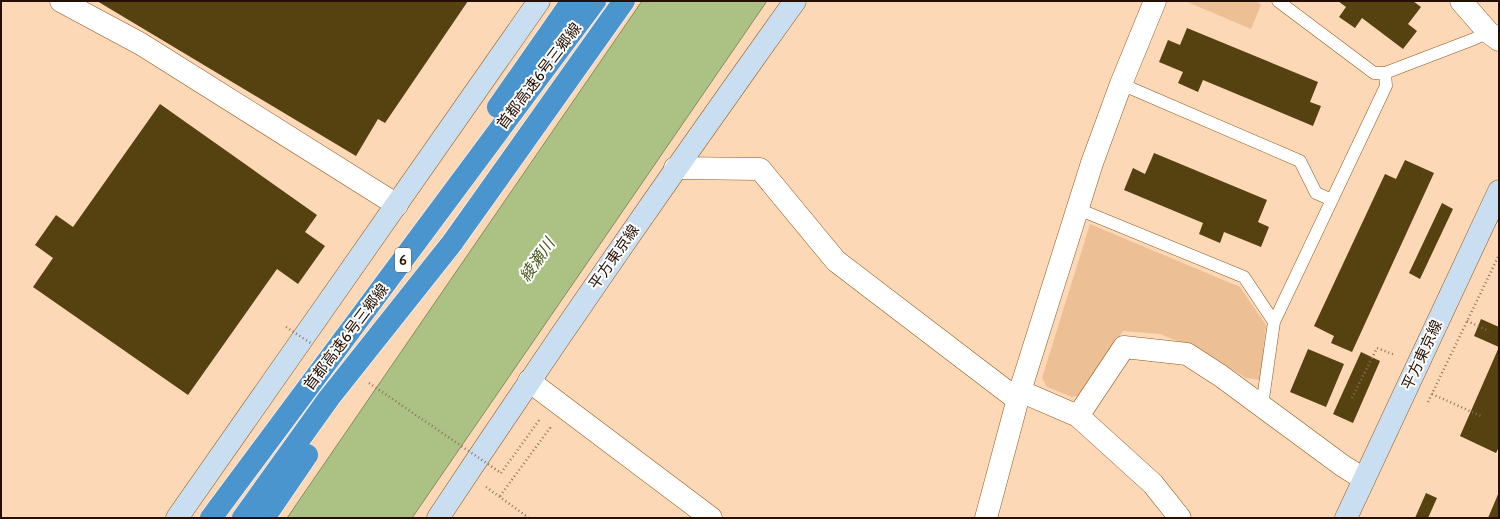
<svg xmlns="http://www.w3.org/2000/svg" width="1500" height="519" font-family="Cabin,'Noto Sans JP',sans-serif">
<style>
.green{fill:#edbf95}
.water{fill:#acc284;stroke:#848c5c}
.building{fill:#564111}
.lines{fill:none;stroke-linecap:round;stroke-linejoin:round}
.lane-casing{stroke:#8f581a;stroke-width:13}
.street-casing{stroke:#8f581a;stroke-width:23}
.secondary-casing{stroke:#8f581a;stroke-width:23}
.highway-casing{stroke:#fff;stroke-width:23}
.path{stroke:#8f725a;stroke-width:2.5;stroke-dasharray:1 3;stroke-linecap:butt}
.lane{stroke:#fff;stroke-width:12}
.street{stroke:#fff;stroke-width:22}
.secondary{stroke:#c9dff1;stroke-width:22}
.highway{stroke:#4b95cf;stroke-width:22}
.highway-bridge-casing{stroke:#fff;stroke-width:23;stroke-linecap:butt}
.path-bridge{stroke:#8f725a;stroke-width:2.5;stroke-dasharray:1 3;stroke-linecap:butt}
.highway-bridge{stroke:#4b95cf;stroke-width:22}
.labels{text-anchor:middle;dominant-baseline:central;stroke-width:4;stroke-linejoin:round;paint-order:stroke}
.shield{fill:#fff;stroke:#66574c;stroke-width:1}
.shield-label{font-size:14px;font-weight:bold;fill:#250f00}
.street-label{font-size:15px;fill:#250f00;stroke:#fff}
.water-label{font-size:16px;font-style:italic;fill:#445715;stroke:#fff}
</style>
<rect width="100%" height="100%" fill="#fdd8b6"/>
<path class="green" d="M1185 1H1256L1261 5 1251 29Z
M1090 224 1240 287 1266 325 1260 380 1246 378 1206 353 1160 334 1123 331 1079 396 1072 397 1047 387 1042 378Z"/>
<path class="water" d="M642 1H767L412 518H287Z"/>
<path class="building" d="M97 1H468L385 123 378 119 356 156Z
M1338 1H1413L1421 7 1408 24 1417 31 1403 49 1362 18 1355 28 1339 17 1346 7Z
M1187 28 1318 82 1310 102 1321 106 1313 126 1203 80 1198 92 1178 83 1183 72 1159 62 1168 40 1180 45Z
M160 104 317 215 305 232 325 246 298 284 277 269 188 395 33 287 53 258 35 245 56 215 73 227Z
M1154 153 1267 200 1258 222 1269 227 1261 247 1224 232 1220 243 1199 234 1203 223 1124 190 1133 168 1145 174Z
M1405 160 1434 173 1352 352 1331 343 1334 336 1314 326 1385 174 1396 179Z
M1442 203 1453 209 1420 279 1409 273Z
M1481 319 1499 327V347L1474 336Z
M1499 347V447L1496 453 1460 436Z
M1308 349 1344 364 1326 407 1290 392Z
M1361 352 1380 361 1353 423 1333 414Z
M1499 492V518H1488Z
M1426 493 1437 498 1428 518H1415Z"/>
<g class="lines">
<defs>
<path id="lane" d="M1278 1 1374 73H1385
M1121 84 1300 161 1316 193 1332 200
M1078 209 1244 277 1274 322
M1262 406 1274 322 1386 86 1385 73 1474 39 1488 32"/>
<path id="street" d="M61 1 141 44 397 205
M1461 1 1488 32 1499 40
M675 168 760 169 836 261 1018 400
M529 381 711 518
M1020 391 1078 416 1153 484 1180 518
M1078 416 1124 347 1187 354 1221 376 1343 466 1364 479
M986 518 1020 391 1092 163 1121 84 1155 1"/>
<path id="secondary" d="M177 518 539 1
M438 518C554 343 673 171 795 1
M1346 518 1499 191"/>
<path id="highway" d="M452 243 624 1"/>
</defs>
<use href="#lane" class="lane-casing"/>
<use href="#street" class="street-casing"/>
<use href="#secondary" class="secondary-casing"/>
<use href="#highway" class="highway-casing"/>
<path class="path" d="M1467 321 1489 331
M1432 394 1481 416
M1352 398 1377 348 1395 355
M1428 402 1499 255
M501 473 540 419
M486 487 529 518
M500 496 550 428 549 425"/>
<use href="#lane" class="lane"/>
<use href="#street" class="street"/>
<use href="#secondary" class="secondary"/>
<use href="#highway" class="highway"/>
<defs>
<path id="highway-bridge" d="M498 107 572 1
M211 518 595 1
M243 518 329 398 452 243
M264 518 307 455"/>
</defs>
<use href="#highway-bridge" class="highway-bridge-casing"/>
<path class="path-bridge" d="M286 327 312 344
M369 383 501 473"/>
<use href="#highway-bridge" class="highway-bridge"/>
</g>
<g class="labels">
<rect class="shield" x="395" y="248" width="16" height="24" rx="3"/>
<g class="shield-label">
<text x="403" y="260">6</text>
</g>
<g class="street-label">
<text transform="translate(539 76) rotate(-53)">首都高速6号三郷線</text>
<text transform="translate(614 257) rotate(-55)">平方東京線</text>
<text transform="translate(346 337) rotate(-53)">首都高速6号三郷線</text>
<text transform="translate(1422 355) rotate(-65)">平方東京線</text>
</g>
<g class="water-label">
<text transform="translate(537 260) rotate(-55)">綾瀬川</text>
</g>
</g>
<rect width="1500" height="519" fill="none" stroke="#250f00" stroke-width="4"/>
</svg>
